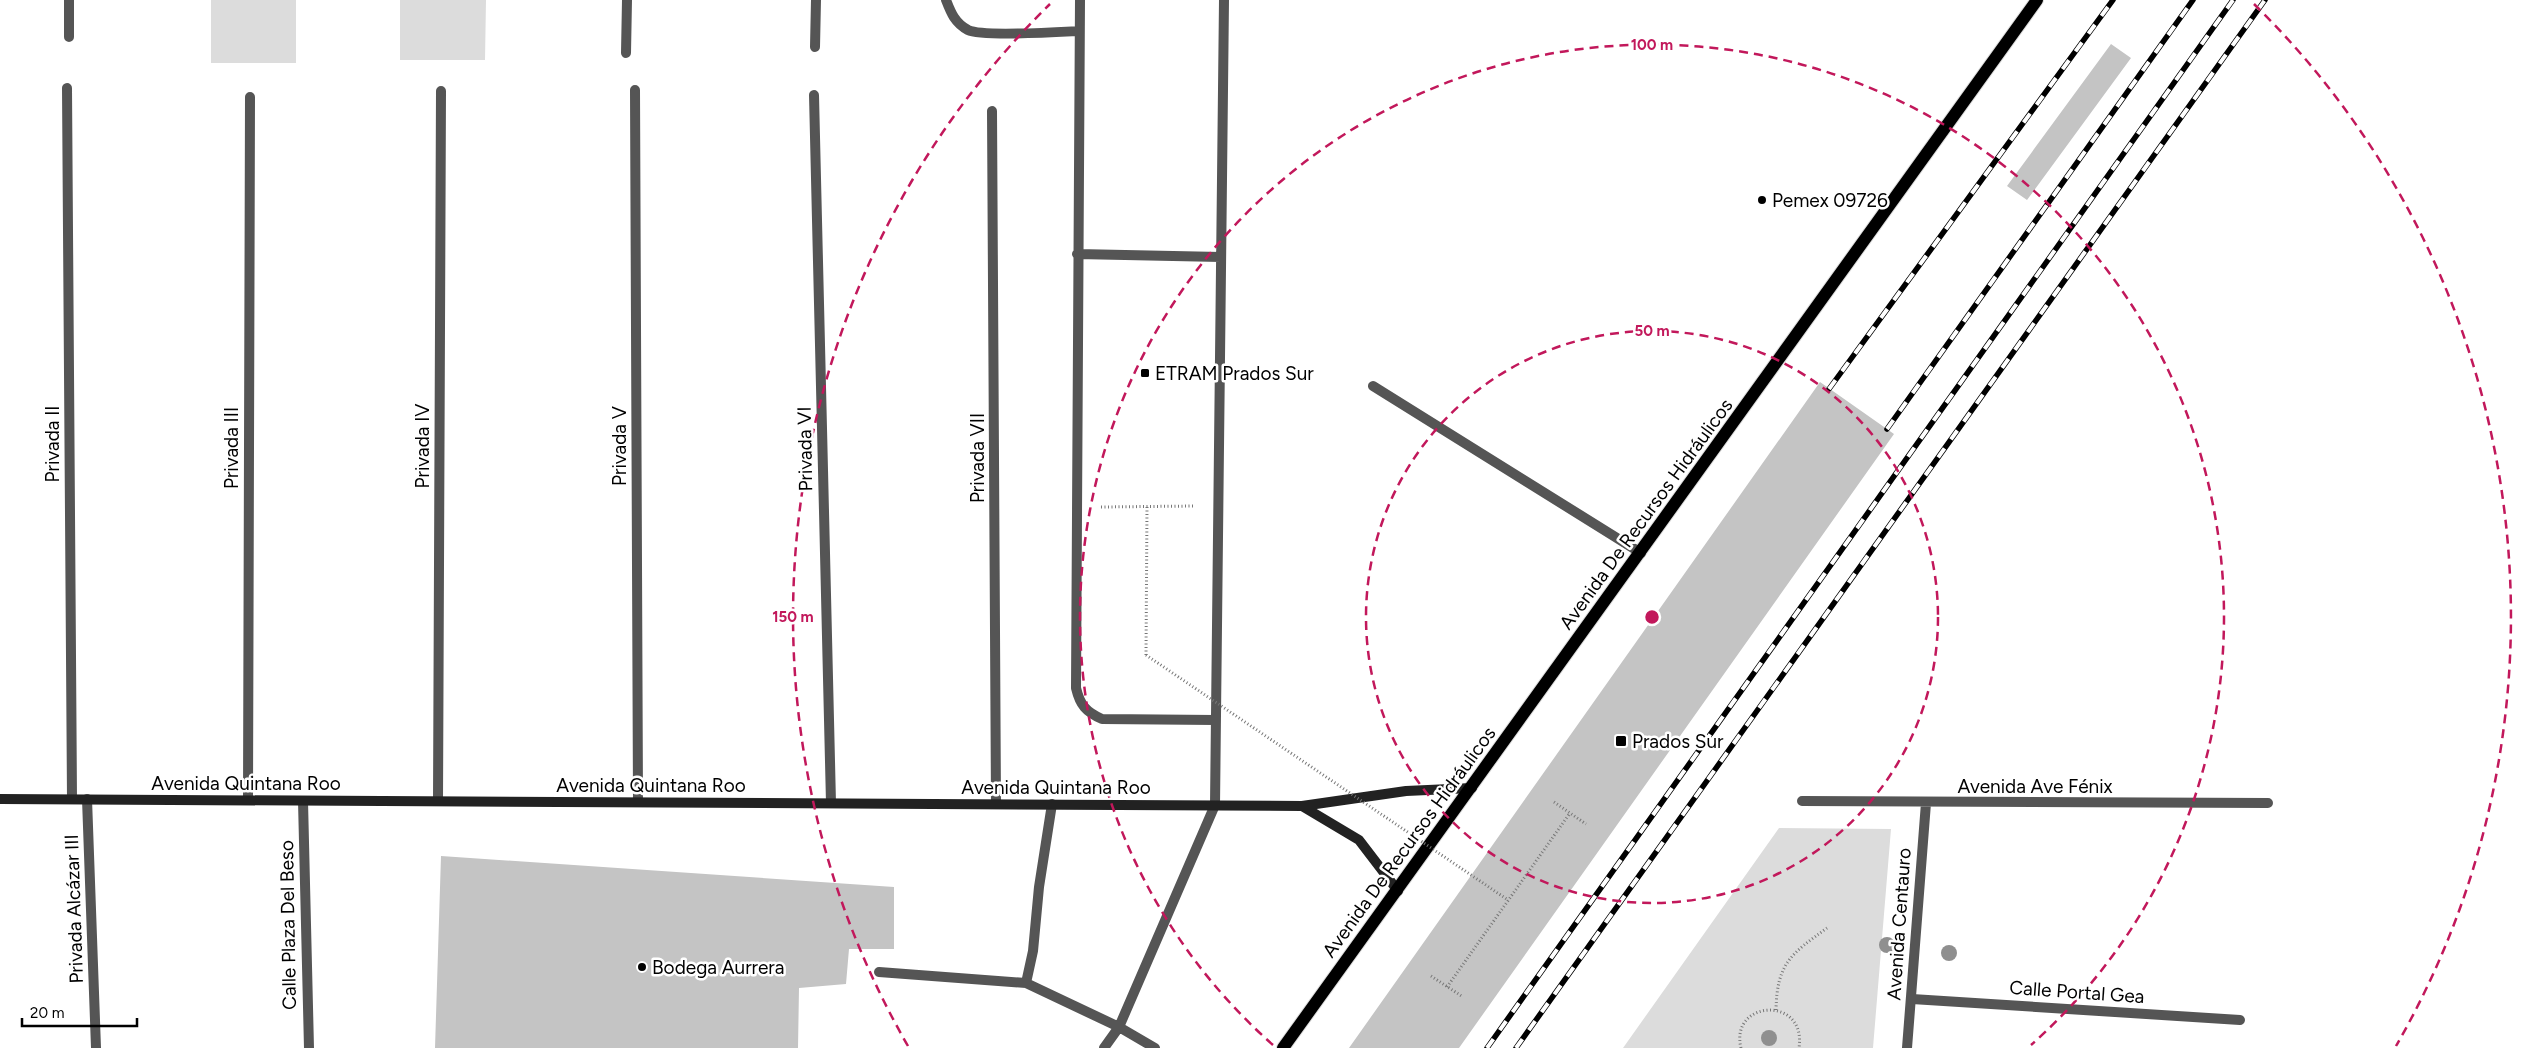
<svg xmlns="http://www.w3.org/2000/svg" width="2544" height="1048" font-family="Figtree,sans-serif">
<style>
.green{fill:#dcdcdc}
.building{fill:#c4c4c4}
.lines{fill:none;stroke-linecap:round;stroke-linejoin:round}
.primary-casing{stroke:#dbdbdb;stroke-width:14}
.path{stroke:#777;stroke-width:3;stroke-dasharray:1 2.5;stroke-linecap:butt}
.service{stroke:#555;stroke-width:10}
.minor{stroke:#555;stroke-width:10}
.secondary{stroke:#222;stroke-width:10}
.primary{stroke:#000;stroke-width:12}
.rail-casing{stroke:#000;stroke-width:5.5}
.rail{stroke:#fff;stroke-width:4;stroke-dasharray:11;stroke-linecap:butt}
.path-bridge{stroke:#777;stroke-width:3;stroke-dasharray:1 2.5;stroke-linecap:butt}
.tree{fill:#8f8f8f}
.ring{fill:none;stroke:#c2185b;stroke-width:2.5;stroke-dasharray:9 6}
.poi-dot{fill:#000;stroke:#fff;stroke-width:2}
.labels{text-anchor:middle;dominant-baseline:central;stroke-width:5;stroke-linejoin:round;paint-order:stroke}
.poi-label{font-size:19px;fill:#000;stroke:#fff;text-anchor:start}
.street-label{font-size:19px;fill:#000;stroke:#fff}
.centre{fill:#c2185b;stroke:#fff;stroke-width:2.5}
.ring-label{font-size:15px;text-anchor:middle;font-weight:bold;fill:#c2185b;stroke:#fff;stroke-width:5;stroke-linejoin:round;paint-order:stroke}
</style>
<rect width="100%" height="100%" fill="#fff"/>
<path class="green" d="M211 0H296V63H211Z
M400 0H486L485 60H400Z
M1779 828 1891 829 1873 1048H1623Z"/>
<path class="building" d="M2111 44 2131 58 2027 200 2007 186Z
M1820 382 1894 434 1459 1048H1349Z
M441 856 894 887V949H849L846 984 799 988 798 1048H435Z"/>
<g class="lines">
<defs>
<path id="primary" d="M1283 1048 2037 0"/>
</defs>
<use href="#primary" class="primary-casing"/>
<path class="path" d="M1101 507 1195 506
M1146 655 1147 507
M1554 802 1586 824
M1431 976 1463 997
M1447 987 1570 813
M1776 1010C1777 963 1791 954 1827 928
M1741 1048C1729 1000 1807 995 1799 1048"/>
<path class="service" d="M946 0C951 13 955 23 968 30 982 37 1059 32 1079 31
M1080 0 1076 688C1080 705 1086 712 1102 719L1215 720
M1077 254 1221 257
M1373 386 1641 553
M1052 804 1039 887 1033 951 1026 983 1119 1027 1215 805 1224 0
M879 972 1026 983
M1104 1048 1119 1027 1155 1048"/>
<path class="minor" d="M69 0V37
M815 47 816 0
M626 53 627 0
M67 88 72 799
M635 90 638 802
M814 95 831 803
M992 111 996 804
M87 799 96 1048
M248 800 250 97
M303 801 309 1048
M438 801 441 91
M1802 801 2268 803
M1912 999 2240 1020
M1907 1048 1926 803"/>
<path class="secondary" d="M0 799 1302 806 1406 791 1472 788
M1302 806 1359 840 1398 891"/>
<use href="#primary" class="primary"/>
<defs>
<path id="rail" d="M1829 389 2113 0
M1887 429 2193 0
M1487 1048 2233 0
M1516 1048 2265 0"/>
</defs>
<use href="#rail" class="rail-casing"/>
<use href="#rail" class="rail"/>
<path class="path-bridge" d="M1146 655 1508 900"/>
</g>
<g class="tree">
<circle cx="1887" cy="945" r="8"/>
<circle cx="1949" cy="953" r="8"/>
<circle cx="1769" cy="1038" r="8"/>
</g>
<g class="ring">
<circle cx="1652" cy="617" r="286"/>
<path d="M1273 1045A572 572 0 1 1 2031 1045"/>
<path d="M908 1046A859 859 0 0 1 1050 4M2254 4A859 859 0 0 1 2396 1046"/>
</g>
<g class="poi-dot">
<circle cx="1762" cy="200" r="5"/>
<rect x="1140" y="368" width="10" height="10" rx="2.5"/>
<rect x="1615" y="735" width="12" height="12" rx="2.5"/>
<circle cx="642" cy="967" r="5"/>
</g>
<g class="labels">
<g class="poi-label">
<text x="1772" y="200">Pemex 09726</text>
<text x="1155" y="373">ETRAM Prados Sur</text>
<text x="1632" y="741">Prados Sur</text>
<text x="652" y="967">Bodega Aurrera</text>
</g>
<g class="street-label">
<text transform="translate(52 444) rotate(-90)">Privada II</text>
<text transform="translate(422 446) rotate(-90)">Privada IV</text>
<text transform="translate(619 446) rotate(-90)">Privada V</text>
<text transform="translate(231 448) rotate(-90)">Privada III</text>
<text transform="translate(805 449) rotate(-91)">Privada VI</text>
<text transform="translate(977 458) rotate(-90)">Privada VII</text>
<text transform="translate(1646 514) rotate(-54)">Avenida De Recursos Hidráulicos</text>
<text x="246" y="783">Avenida Quintana Roo</text>
<text x="651" y="785">Avenida Quintana Roo</text>
<text x="2035" y="786">Avenida Ave Fénix</text>
<text x="1056" y="787">Avenida Quintana Roo</text>
<text transform="translate(1409 842) rotate(-54)">Avenida De Recursos Hidráulicos</text>
<text transform="translate(74 909) rotate(-92)">Privada Alcázar III</text>
<text transform="translate(1899 924) rotate(-86)">Avenida Centauro</text>
<text transform="translate(288 925) rotate(-91)">Calle Plaza Del Beso</text>
<text transform="translate(2077 992) rotate(4)">Calle Portal Gea</text>
</g>
</g>
<circle cx="1652" cy="617" r="8" class="centre"/>
<g class="ring-label">
<text x="1652" y="50">100 m</text>
<text x="1652" y="336">50 m</text>
<text x="793" y="622">150 m</text>
</g>
<path d="M22 1018v8h115v-8" fill="none" stroke="#000000" stroke-width="2.5"/>
<text x="30" y="1018" font-size="15" fill="#000000" stroke="#ffffff" stroke-width="4" paint-order="stroke">20 m</text>
</svg>
